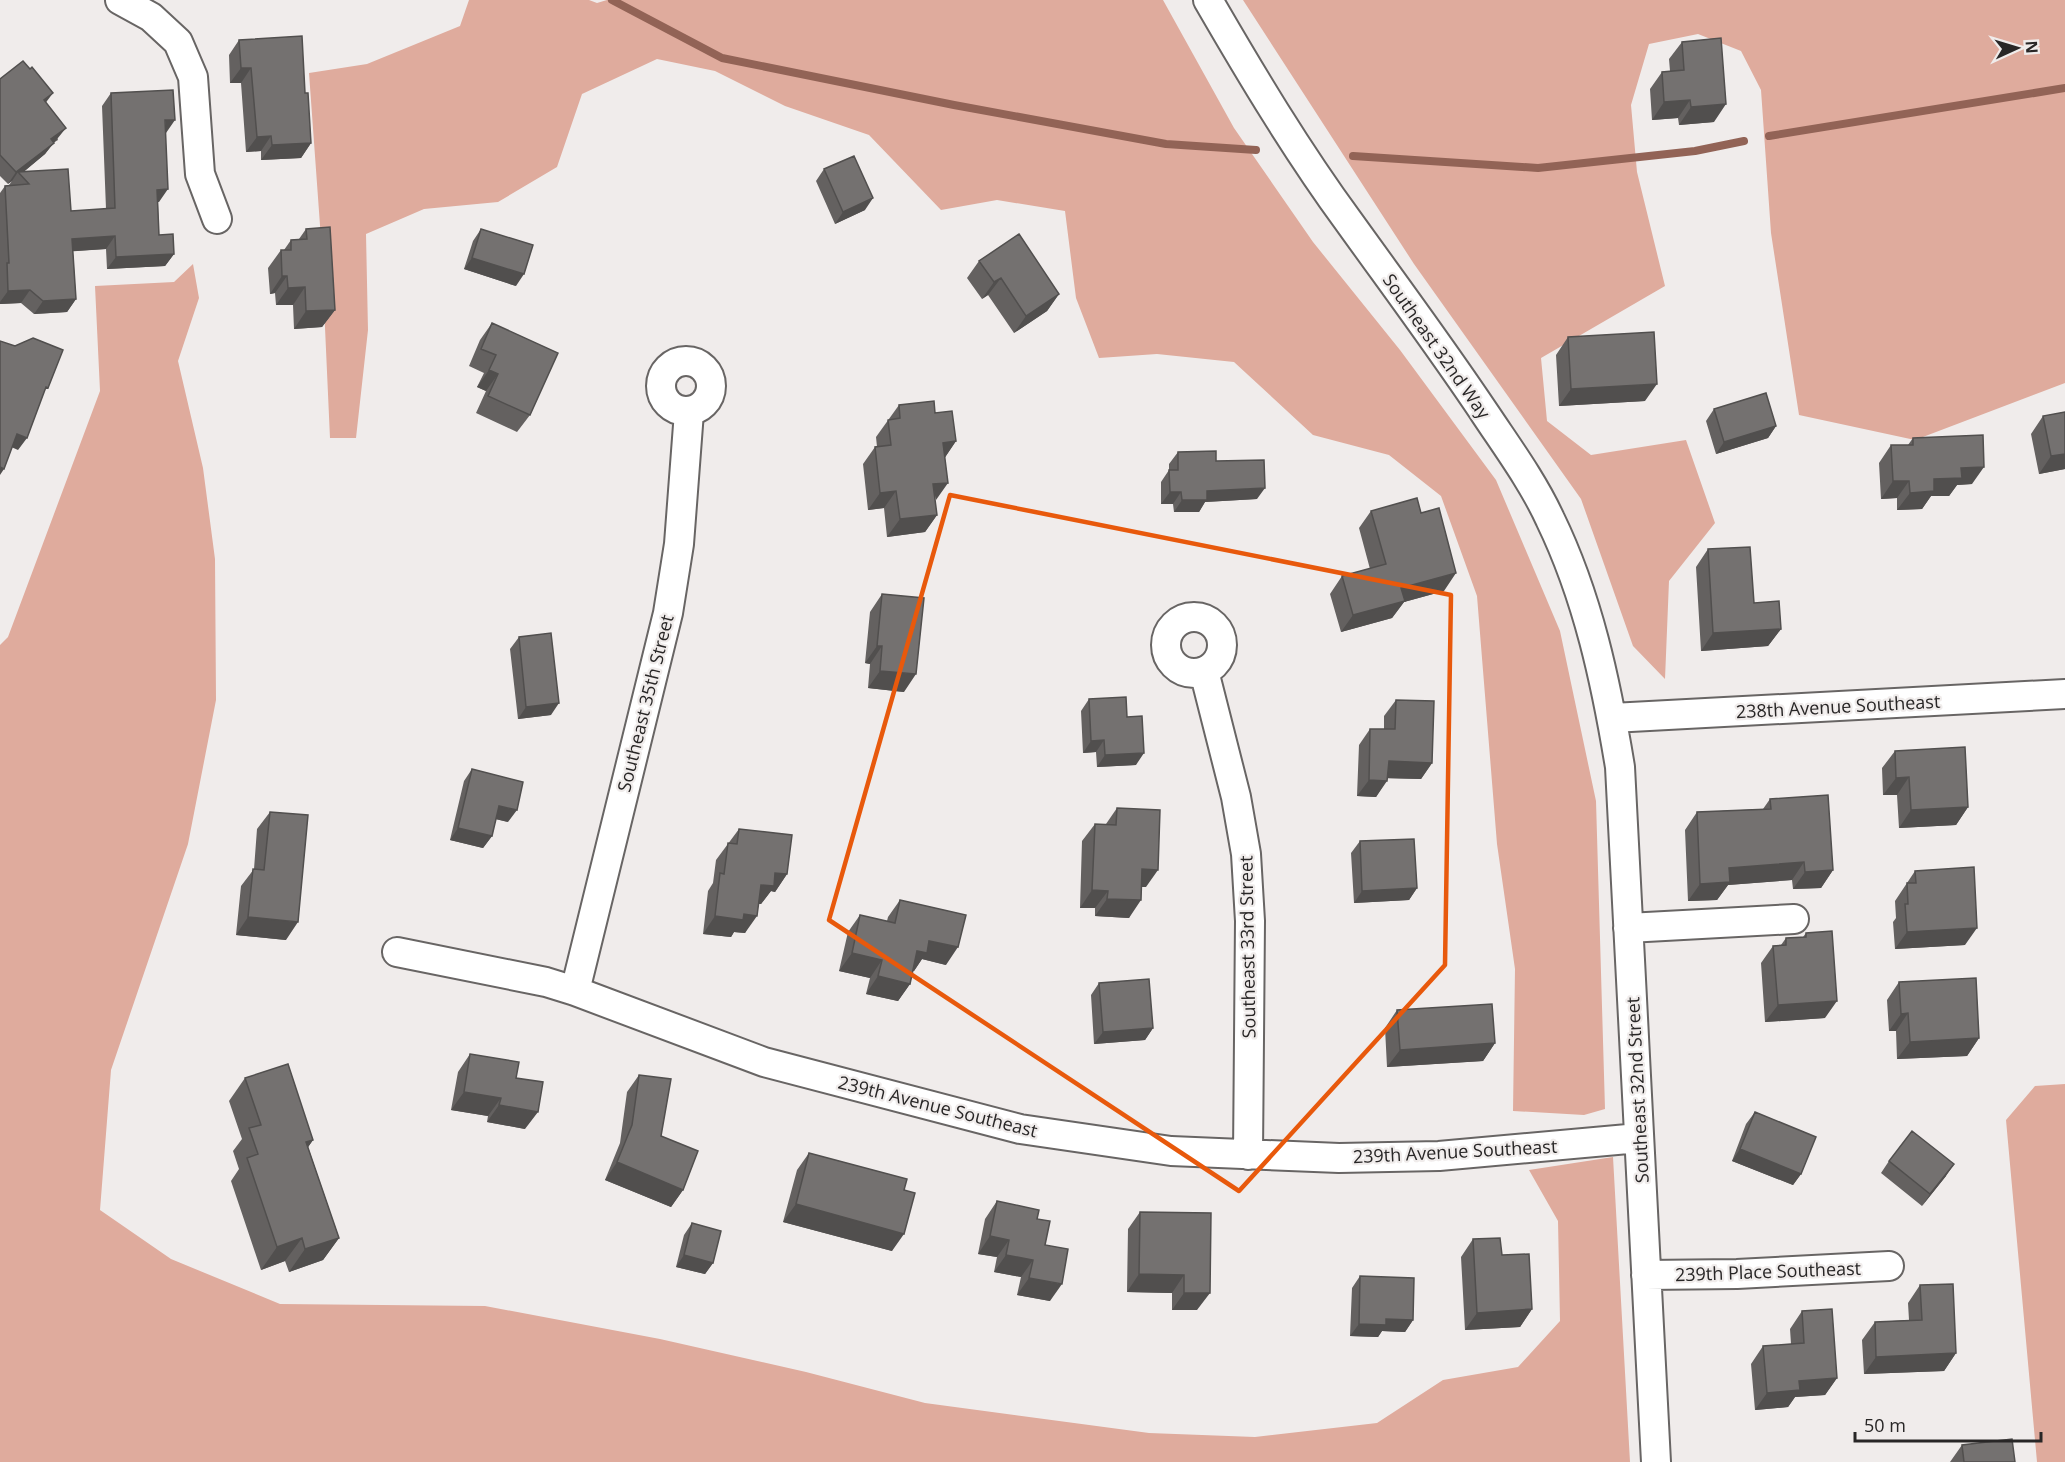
<svg xmlns="http://www.w3.org/2000/svg" width="2065" height="1462" font-family="'Open Sans',sans-serif">
<style>
.green{fill:#dfab9d}
.lines{fill:none;stroke-linecap:round;stroke-linejoin:round}
.stream{stroke:#926356;stroke-width:8}
.minor-casing{stroke:#686564;stroke-width:32}
.minor{stroke:#fff;stroke-width:28}
.wall{fill:#646160}
.shaded-wall{fill:#514f4e}
.building{fill:#747170;stroke:#514f4e;stroke-width:1.5}
.marked{fill:none;stroke:#e8590c;stroke-width:4.5;stroke-linejoin:round}
.labels{text-anchor:middle;dominant-baseline:central;stroke-width:4.5;stroke-linejoin:round;paint-order:stroke}
.street-label{font-size:18px;fill:#282626;stroke:#f0eceb}
</style>
<rect width="100%" height="100%" fill="#f0eceb"/>
<path class="green" d="M469 0H589L597 3 607 0H1163L1234 128 1313 242 1400 350 1496 480 1560 631 1596 801 1605 1109 1584 1115 1513 1111 1515 969 1497 844 1477 596 1441 496 1389 455 1313 435 1234 362 1157 354 1099 358 1076 298 1065 211 997 200 941 210 869 135 785 106 715 71 657 59 582 94 557 167 498 202 424 209 366 234 368 330 356 438H330L321 239 309 73 367 64 460 26Z
M1243 0H2065V383L1915 440 1799 415 1771 233 1761 90 1741 51 1698 34 1649 44 1631 105 1637 172 1665 286 1541 358 1547 421 1591 455 1686 440 1715 523 1669 581 1665 679 1633 646 1581 499 1414 264Z
M193 264 199 298 178 361 203 468 215 559 216 700 188 844 111 1070 100 1210 171 1259 280 1304 485 1306 660 1339 806 1372 925 1403 1149 1433 1255 1437 1377 1423 1443 1380 1518 1367 1560 1321 1558 1221 1529 1170 1613 1157 1630 1462H0V645L8 637 100 391 95 286 174 282Z
M2065 1084V1462H2037L2006 1120 2035 1086Z"/>
<g class="lines">
<path class="stream" d="M612 0 722 58 954 105 1166 144 1256 150
M1769 136 2065 88
M1353 156 1538 168 1695 151 1744 141"/>
<defs>
<path id="minor" d="M120 0 151 17 178 42 193 77 200 174 217 219
M1208 0C1252 76 1297 151 1349 222 1395 286 1442 349 1486 415 1508 448 1533 482 1550 519 1588 597 1606 682 1620 767L1656 1462
M661 386a25 25 0 1 1 50 0a25 25 0 1 1-50 0Z
M1166 645a28 28 0 1 1 56 0a28 28 0 1 1-56 0Z
M1204 671 1236 797 1246 854 1250 921 1248 1155
M1612 718 2065 694
M1628 928 1794 919
M397 952 546 982 575 991 764 1062 1020 1129 1171 1151 1339 1158 1439 1156 1639 1138
M575 991 668 613 679 544 689 412
M1646 1275 1737 1274 1889 1266"/>
</defs>
<use href="#minor" class="minor-casing"/>
<use href="#minor" class="minor"/>
</g>
<path class="wall" d="M239 40 305 93 311 143 301 158 261 160V151L246 152 241 83H230L229 55Z
M1682 42 1714 122 1679 125 1678 118 1652 120 1650 89 1662 72 1670 71 1669 59Z
M0 79 46 103 58 140 53 143 45 154 23 172 71 211 106 209 102 106 111 93 165 133 159 202H158L159 235 174 254 165 266 107 269 106 249 73 251 76 299 67 312 34 314 21 303 0 304V193L5 186 9 185 12 181 8 184 0 176Z
M824 169 865 210 835 224 816 181Z
M306 229 335 310 322 327 294 329 293 305H276L275 293 270 294 268 268 281 250H284L291 240 299 239Z
M481 229 516 286 464 269 473 241Z
M979 261 1059 294 1047 311 1014 333 988 295 982 299 967 278Z
M492 323 530 415 517 432 476 413 486 391 477 387 484 373 469 366 480 340Z
M1568 337 1645 401 1559 406 1556 355Z
M899 405 935 413 956 441 945 457 935 500 937 515 925 532 887 537 884 508 868 510 863 464 875 447H877L876 437Z
M1714 409 1776 426 1768 438 1716 454 1706 421Z
M2065 412V469L2039 474 2031 434 2043 416Z
M1913 438 1972 484 1957 485 1949 496H1931L1922 509 1897 510V498L1881 499 1879 463 1891 445H1908Z
M1178 452 1216 461 1257 499 1205 502 1199 512H1174L1173 504H1161V482L1169 470V464Z
M1371 511 1421 513 1444 591 1404 602 1392 618 1341 632 1330 594 1342 576 1370 569 1359 528Z
M1708 549 1754 603 1781 629 1768 646 1701 651 1696 567Z
M882 594 904 692 868 688 870 664 865 663 870 612Z
M519 637 551 715 518 719 510 649Z
M1089 699 1127 717 1136 765 1097 767 1096 752 1083 753 1081 711Z
M1396 700 1432 763 1421 779 1388 778 1376 797 1357 796 1359 745 1370 729H1384V716Z
M1895 751 1968 807 1956 825 1899 828 1897 795H1883L1882 768Z
M472 769 508 822 496 819 492 836 483 848 450 840 464 781Z
M1770 799 1833 870 1821 888 1793 889 1792 880 1728 885 1717 900 1688 901 1685 830 1697 812 1763 809Z
M1117 808 1146 887H1142L1129 918 1095 916V908H1080L1082 841 1095 824H1106Z
M270 812 286 940 236 935 241 886 254 869 257 829Z
M739 829 787 874 775 892 771 891 761 904H759L745 933 734 932 731 937 703 934 708 891 713 883 716 860Z
M1360 841 1417 888 1409 900 1354 903 1351 853Z
M1915 871 1965 945 1895 949 1893 922 1896 918 1895 901Z
M900 900 946 965 922 959 914 971H913L910 984 898 1001 866 994 870 978 839 971 848 932 860 915 887 921 888 917Z
M1806 933 1825 1018 1765 1022 1761 963 1773 946 1781 945 1786 938 1803 937Z
M1899 982 1979 1038 1967 1056 1897 1059 1896 1031H1889L1887 1000Z
M1099 983 1153 1028 1145 1040 1094 1044 1091 995Z
M1397 1010 1495 1043 1483 1061 1387 1067 1385 1028Z
M470 1054 516 1078 525 1129 487 1122 488 1116 451 1110 458 1072Z
M639 1075 661 1136 683 1190 671 1207 605 1180 620 1143 627 1092Z
M245 1078 313 1140 308 1147 339 1238 323 1260 289 1272 285 1261 261 1270 231 1181 239 1169 233 1151 242 1139 229 1101Z
M1755 1112 1801 1174 1793 1185 1732 1161 1746 1124Z
M809 1153 904 1190 892 1251 783 1222 797 1170Z
M1889 1161 1946 1176 1922 1206 1881 1173Z
M997 1201 1045 1245 1050 1301 1017 1295 1021 1277 994 1272 997 1257 978 1254 985 1219Z
M1140 1212 1211 1213 1197 1310H1172V1293L1127 1292 1128 1229Z
M692 1223 713 1263 705 1274 676 1267 684 1235Z
M1473 1239 1502 1255 1532 1309 1520 1327 1465 1330 1461 1257Z
M1360 1276 1413 1320 1405 1332 1382 1331 1378 1337 1350 1336 1352 1288Z
M1920 1285 1956 1353 1944 1371 1864 1374 1862 1340 1875 1322 1909 1320 1908 1303Z
M1802 1311 1837 1378 1825 1395 1795 1397 1788 1407 1755 1410 1751 1364 1763 1346 1791 1344 1790 1329Z
M1962 1445 2015 1462H1950Z"/>
<path class="shaded-wall" d="M241 68H251L241 83H230Z
M53 93 44 105V100Z
M1690 100 1678 118 1652 120 1664 102Z
M1726 104 1714 122 1679 125 1691 107Z
M165 120H175L166 133Z
M66 128 45 154 20 175 18 172 12 181 8 184 16 172 51 139Z
M271 136 261 151 246 152 257 137Z
M311 143 301 158 261 160 272 145Z
M168 189 159 202 148 203 157 190Z
M873 198 865 210 835 224 843 212Z
M115 236 106 249 63 252 72 239Z
M174 254 165 266 107 269 116 257Z
M472 258 524 274 516 286 464 269Z
M282 276H287L275 293 270 294Z
M1001 278 988 295 982 299 994 282Z
M305 287 293 305H276L288 288Z
M30 290 21 303 0 304V302L8 291Z
M1059 294 1047 311 1014 333 1026 316Z
M76 299 67 312 34 314 43 301Z
M335 310 322 327 294 329 306 311Z
M489 370 498 374 486 391 477 387Z
M1657 384 1645 401 1559 406 1571 389Z
M1776 426 1768 438 1716 454 1724 442Z
M17 434 27 438 18 450 9 446Z
M956 441 944 459 943 443Z
M2065 454V469L2039 474 2051 456Z
M0 467 4 469 0 475Z
M1984 467 1972 484 1957 485 1949 496H1931L1922 509 1897 510 1910 493 1934 479 1961 468Z
M1893 481H1909L1897 498 1881 499Z
M948 483 936 500 933 484Z
M1265 488 1257 499 1205 502 1199 512H1174L1182 500 1207 491Z
M896 491 884 508 868 510 880 493Z
M1170 492H1181L1173 504H1161Z
M937 515 925 532 887 537 900 519Z
M1456 573 1444 591 1404 602 1392 618 1341 632 1353 615 1401 588Z
M1781 629 1768 646 1701 651 1713 633Z
M877 646H882L870 664 865 663Z
M880 671 916 674 904 692 868 688Z
M559 703 551 715 518 719 526 707Z
M1104 740 1096 752 1083 753 1091 741Z
M1144 753 1136 765 1097 767 1105 755Z
M1389 761 1432 763 1421 779 1378 778Z
M1909 777 1897 795H1883L1896 778Z
M1369 780 1387 781 1376 797 1357 796Z
M499 806 517 810 508 822 491 818Z
M1968 807 1956 825 1899 828 1911 810Z
M458 828 492 836 483 848 450 840Z
M1804 862 1792 880 1728 885 1717 900 1688 901 1700 884 1729 868Z
M1142 869 1158 870 1146 887H1130Z
M1833 870 1821 888 1793 889 1805 872Z
M775 873 787 874 775 892 771 891 761 904 749 903 761 885Z
M1417 888 1409 900 1354 903 1362 891Z
M1092 890 1108 891 1095 908H1080Z
M1107 899 1141 900 1129 918 1095 916Z
M744 914 757 916 745 933 734 932 731 937 703 934 715 916Z
M248 917 298 922 286 940 236 935Z
M1977 928 1965 945 1895 949 1907 932Z
M929 941 958 947 946 965 922 959 914 971 905 969 917 951Z
M852 953 882 960 870 978 839 971Z
M878 976 910 984 898 1001 866 994Z
M1837 1001 1825 1018 1765 1022 1778 1005Z
M1908 1013 1896 1031H1889L1901 1014Z
M1153 1028 1145 1040 1094 1044 1103 1032Z
M1979 1038 1967 1056 1897 1059 1910 1042Z
M1495 1043 1483 1061 1387 1067 1400 1050Z
M464 1092 501 1098 488 1116 451 1110Z
M499 1105 538 1112 525 1129 487 1122Z
M313 1140 297 1163 306 1142Z
M1740 1149 1801 1174 1793 1185 1732 1161Z
M617 1162 683 1190 671 1207 605 1180Z
M1954 1164 1946 1176 1922 1206 1930 1194Z
M796 1204 904 1234 892 1251 783 1222Z
M990 1236 1009 1240 997 1257 978 1254Z
M302 1238 285 1261 261 1270 277 1247Z
M339 1238 323 1260 289 1272 305 1249Z
M684 1255 713 1263 705 1274 676 1267Z
M1006 1255 1033 1260 1021 1277 994 1272Z
M1139 1274 1184 1275 1172 1293 1127 1292Z
M1029 1278 1062 1284 1050 1301 1017 1295Z
M1184 1293H1210L1197 1310H1172Z
M1532 1309 1520 1327 1465 1330 1477 1313Z
M1386 1319 1413 1320 1405 1332 1382 1331 1378 1337 1350 1336 1359 1324Z
M1956 1353 1944 1371 1864 1374 1876 1357Z
M1837 1378 1825 1395 1795 1397 1788 1407 1755 1410 1767 1393 1799 1381Z"/>
<path class="building" d="M302 36 305 93H308L311 143 272 145 271 136 257 137 251 68H241L239 40Z
M1721 38 1726 104 1691 107 1690 100 1664 102 1662 72 1684 70 1682 42Z
M23 61 30 69 32 67 53 93 44 100 66 128 51 139 54 143 16 172 0 155V79Z
M173 90 175 120H165L168 189 157 190 159 235 173 234 174 254 116 257 115 236 72 239 76 299 43 301 30 290 8 291 7 263H9L5 186 29 184 18 172 68 169 71 211 115 208 111 93Z
M854 156 873 198 843 212 824 169Z
M330 227 335 310 306 311 305 287 288 288 287 276H282L281 250H291V240L307 239 306 229Z
M481 229 533 245 524 274 472 258Z
M1019 234 1059 294 1026 316 1001 278 994 282 979 261Z
M492 323 558 353 530 415 488 396 498 374 489 370 496 355 481 349Z
M1654 332 1657 384 1571 389 1568 337Z
M33 338 63 350 48 388 46 387 27 438 17 434 4 469 0 467V341L15 346Z
M1766 393 1776 426 1724 442 1714 409Z
M934 401 935 413 952 411 956 441 943 443 948 483 933 484 937 515 900 519 896 491 880 493 875 447 891 445 888 420 900 418 899 405Z
M2065 412V454L2051 456 2043 416Z
M1983 435 1984 467 1961 468 1962 478 1934 479V491L1910 493 1909 481H1893L1891 445H1913V438Z
M1216 451V461L1264 460 1265 488 1207 491V500H1182L1181 492H1170L1169 470H1178V452Z
M1417 498 1421 513 1439 508 1456 573 1401 588 1405 601 1353 615 1342 576 1386 564 1371 511Z
M1750 547 1754 603 1779 601 1781 629 1713 633 1708 549Z
M882 594 924 598 916 674 880 671 882 646H877Z
M551 633 559 703 526 707 519 637Z
M1126 697 1127 717 1142 716 1144 753 1105 755 1104 740 1091 741 1089 699Z
M1396 700 1434 701 1432 763 1389 761 1387 781 1369 780 1370 729H1395Z
M1965 747 1968 807 1911 810 1909 777 1896 778 1895 751Z
M472 769 523 782 517 810 499 806 492 836 458 828Z
M1828 795 1833 870 1805 872 1804 862 1729 868 1730 882 1700 884 1697 812 1771 809 1770 799Z
M1117 808 1160 810 1158 870 1142 869 1141 900 1107 899 1108 891 1092 890 1095 824 1116 825Z
M270 812 308 815 298 922 248 917 253 869 264 870Z
M739 829 792 835 787 874 775 873 774 886 761 885 757 916 744 914 743 920 715 916 720 873 724 874 728 843 737 844Z
M1414 839 1417 888 1362 891 1360 841Z
M1974 867 1977 928 1907 932 1905 904H1908L1907 883H1916L1915 871Z
M900 900 966 915 958 947 929 941 927 953 917 951 910 984 878 976 882 960 852 953 860 915 895 923Z
M1832 931 1837 1001 1778 1005 1773 946 1786 945V938L1806 937V933Z
M1976 978 1979 1038 1910 1042 1908 1013 1901 1014 1899 982Z
M1149 979 1153 1028 1103 1032 1099 983Z
M1492 1004 1495 1043 1400 1050 1397 1010Z
M470 1054 519 1062 516 1078 543 1082 538 1112 499 1105 501 1098 464 1092Z
M288 1064 313 1140 306 1142 339 1238 305 1249 302 1238 277 1247 247 1158 258 1154 249 1128 261 1125 245 1078Z
M639 1075 671 1079 661 1136 698 1151 683 1190 617 1162 632 1125Z
M1755 1112 1816 1137 1801 1174 1740 1149Z
M1912 1131 1954 1164 1930 1194 1889 1161Z
M809 1153 907 1179 904 1190 915 1193 904 1234 796 1204Z
M997 1201 1039 1210 1037 1219 1050 1221 1045 1245 1068 1249 1062 1284 1029 1278 1033 1260 1006 1255 1009 1240 990 1236Z
M1140 1212 1211 1213 1210 1293H1184V1275L1139 1274Z
M692 1223 721 1231 713 1263 684 1255Z
M1500 1238 1502 1255 1529 1254 1532 1309 1477 1313 1473 1239Z
M1360 1276 1414 1278 1413 1320 1386 1319V1325L1359 1324Z
M1953 1284 1956 1353 1876 1357 1875 1322 1922 1320 1920 1285Z
M1832 1309 1837 1378 1799 1381 1800 1390 1767 1393 1763 1346 1804 1343 1802 1311Z
M2012 1439 2015 1462H1964L1962 1445Z"/>
<path class="marked" d="M950 495 1451 595 1445 965 1239 1191 829 920Z"/>
<g class="labels">
<g class="street-label">
<text transform="translate(1437 346) rotate(55)">Southeast 32nd Way</text>
<text transform="translate(645 703) rotate(-76)">Southeast 35th Street</text>
<text transform="translate(1838 706) rotate(-3)">238th Avenue Southeast</text>
<text transform="translate(1247 947) rotate(-91)">Southeast 33rd Street</text>
<text transform="translate(1637 1090) rotate(-93)">Southeast 32nd Street</text>
<text transform="translate(938 1106) rotate(14)">239th Avenue Southeast</text>
<text transform="translate(1455 1151) rotate(-3)">239th Avenue Southeast</text>
<text transform="translate(1768 1271) rotate(-2)">239th Place Southeast</text>
</g>
</g>
<g transform="translate(2017 48) rotate(86)" stroke="#f0eceb" stroke-width="4.5" paint-order="stroke">
<path d="M0-4.5L10 22L0 15L-10 22Z" fill="#282626"/>
<text y="-9" font-size="16" font-weight="bold" text-anchor="middle" fill="#282626">N</text>
</g>
<path d="M1855 1432v9h186v-9" fill="none" stroke="#282626" stroke-width="3"/>
<text x="1864" y="1432" font-size="18" fill="#282626" stroke="#f0eceb" stroke-width="4.5" paint-order="stroke">50 m</text>
</svg>
